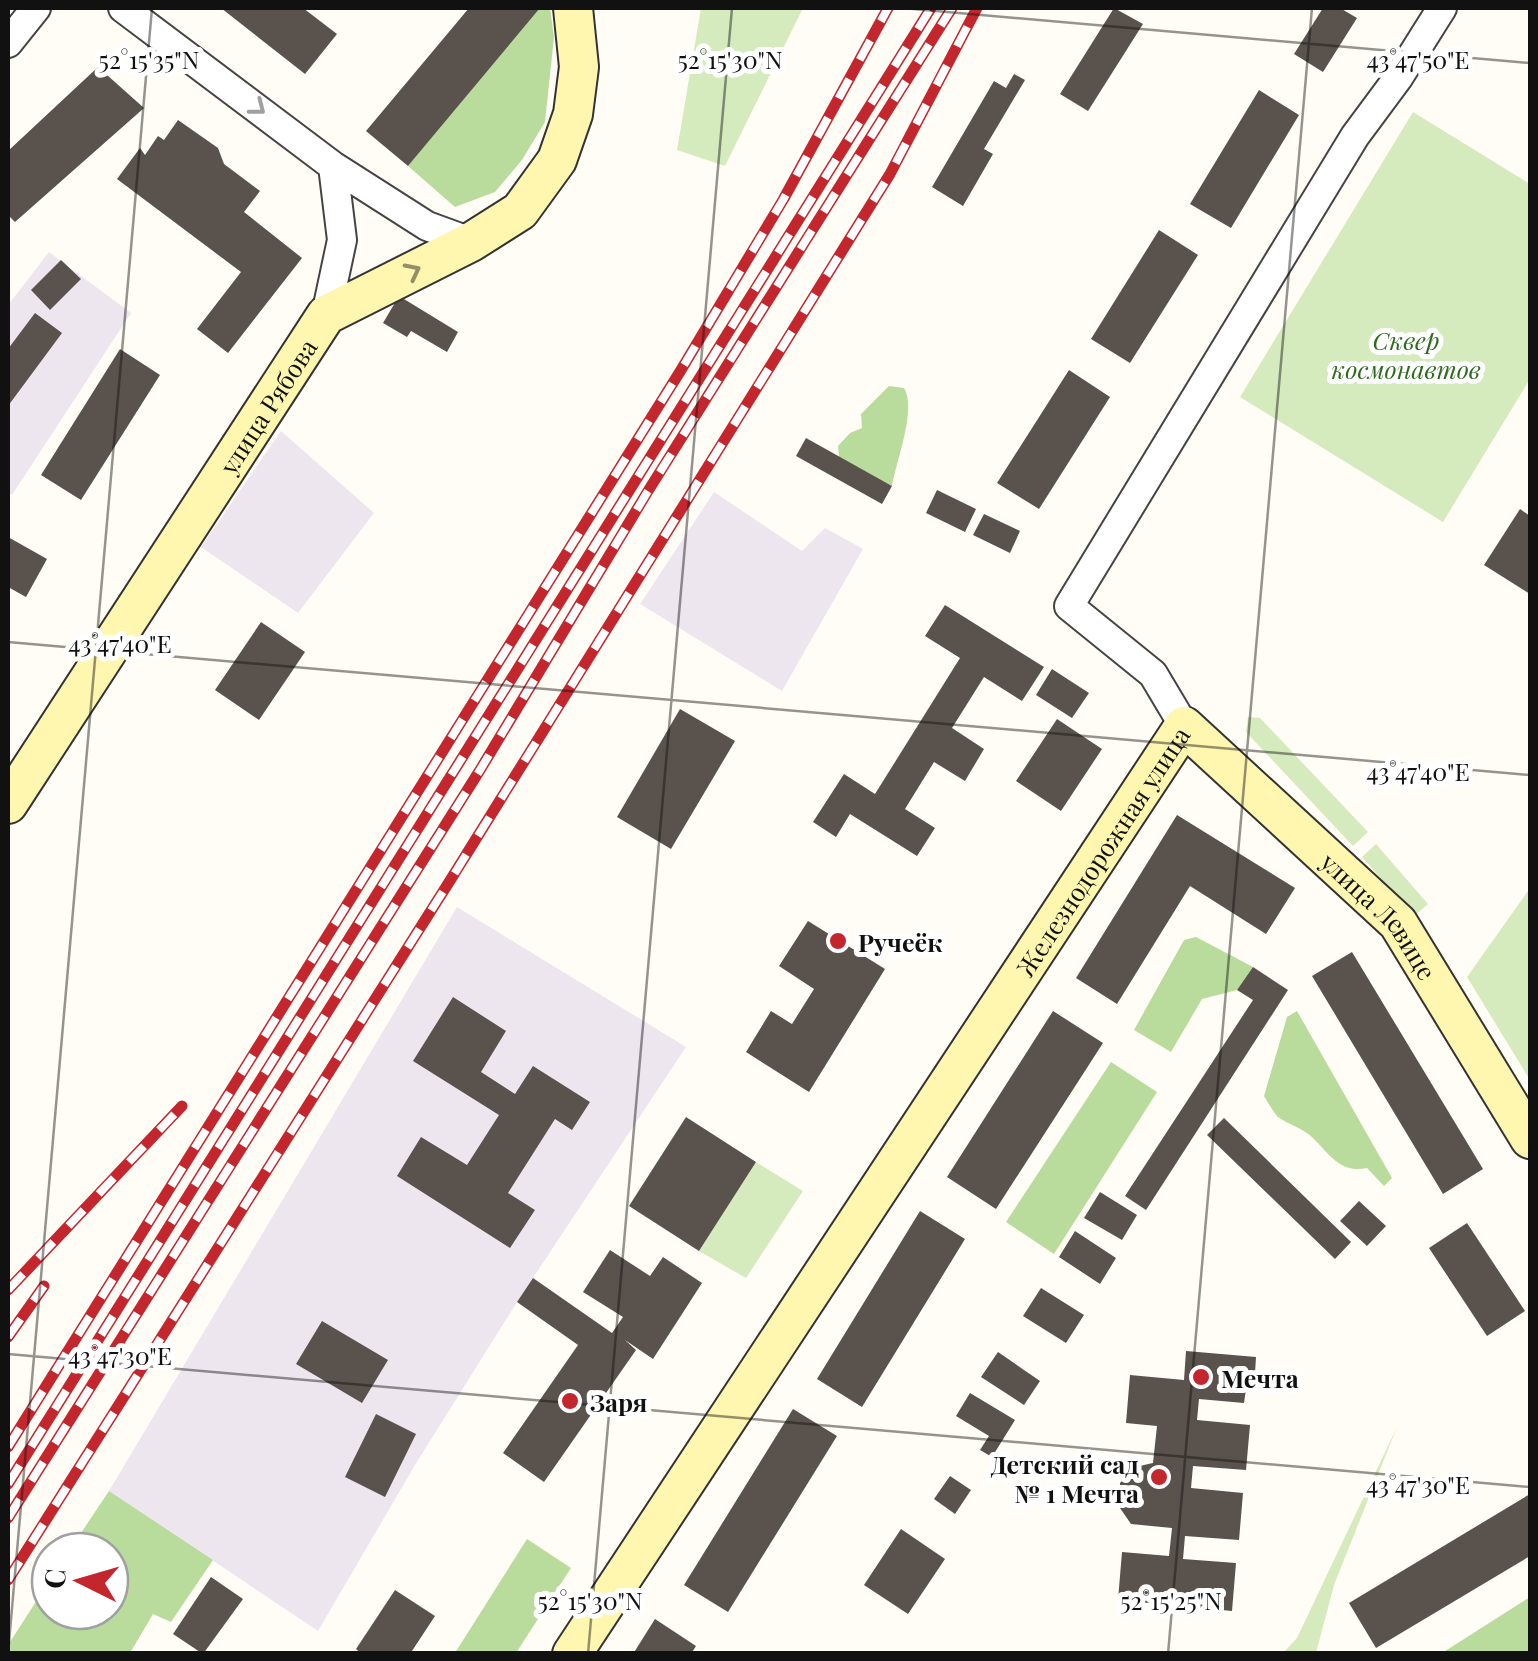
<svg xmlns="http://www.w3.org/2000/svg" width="1538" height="1661" font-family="'Playfair Display',serif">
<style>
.industrial{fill:#eee6ef}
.green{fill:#d5ebbd}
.forest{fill:#b9dc9c}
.building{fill:#5a524d}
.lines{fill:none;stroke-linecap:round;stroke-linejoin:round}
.street-casing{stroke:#444;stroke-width:32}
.secondary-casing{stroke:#333;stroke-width:42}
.street{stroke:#fff;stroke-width:28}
.secondary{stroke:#fff6b0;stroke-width:38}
.rail-casing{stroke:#c4262e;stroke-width:11}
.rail{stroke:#fff;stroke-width:8;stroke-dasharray:22;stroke-linecap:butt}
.oneway{stroke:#a0a0a0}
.oneway2{stroke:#948f68}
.ticks{fill:none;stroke:#111;stroke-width:2.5;stroke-opacity:0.45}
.poi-dot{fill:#c4262e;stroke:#fff;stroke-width:4}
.labels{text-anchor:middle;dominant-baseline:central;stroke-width:10;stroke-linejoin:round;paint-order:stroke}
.park-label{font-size:25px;font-style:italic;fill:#2f6b1f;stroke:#fff}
.street-label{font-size:25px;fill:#111;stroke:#fff}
.poi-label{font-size:25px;font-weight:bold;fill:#111;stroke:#fff;text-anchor:start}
.ticks-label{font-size:25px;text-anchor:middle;fill:#111;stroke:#fff;stroke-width:10;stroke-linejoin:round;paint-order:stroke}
</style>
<rect width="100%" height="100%" fill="#fffdf5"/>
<path class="industrial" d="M49 252 131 313 12 495 8 492V305Z
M281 431 374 513 298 613 201 547Z
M714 492 802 551 825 528 863 549 782 691 640 604Z
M457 907 686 1047 517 1302 415 1465 318 1631 109 1491Z"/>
<path class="green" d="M701 8H803L725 166 677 150Z
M1413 112 1530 184V379L1443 522 1240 397Z
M1248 717 1260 718 1368 832 1353 846 1246 732Z
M1376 844 1428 904 1414 916 1362 857Z
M1530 888V1080L1467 977Z
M756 1162 803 1191 746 1278 699 1251Z
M1397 1427 1334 1585 1316 1653H1283L1297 1638Z"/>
<path class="forest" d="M540 8H550L554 37 545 122 522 160 495 192 455 207 408 166Z
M889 386 904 388C917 408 896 462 892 486L839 457 838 446 850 433 862 428 861 414Z
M1196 937 1253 967 1237 990 1202 999 1171 1052 1134 1030 1184 940Z
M1297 1011 1392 1178 1384 1186 1367 1168C1341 1174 1329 1154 1313 1138 1303 1128 1289 1125 1278 1117 1273 1112 1268 1102 1264 1096L1287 1017Z
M1111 1062 1157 1092 1054 1254 1006 1222Z
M109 1491 213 1560 171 1622 153 1614 130 1653H8V1645L50 1580V1611H110V1551H69Z
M527 1539 571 1568 516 1653H455Z
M1530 1597V1653H1442Z"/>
<path class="building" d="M221 8H303L337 34 305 74Z
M469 8H540L408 166 366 131Z
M1114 8 1143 24 1088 111 1060 94Z
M1323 8H1340L1357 18 1323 72 1294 54Z
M98 67 144 108 15 222 8 215V151Z
M1014 74 1025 80 984 149 993 154 963 206 932 187 994 81 1006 88Z
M1259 90 1299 115 1231 228 1190 204Z
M178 120 218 148 224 164 260 191 244 212 302 258 228 353 197 329 241 272 117 179 140 148 145 155 158 136 164 140Z
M1159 230 1198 255 1130 363 1091 339Z
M61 260 81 279 50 310 31 290Z
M399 296 458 332 447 352 411 331 407 337 383 323Z
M35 313 62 333 8 406V349Z
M120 349 160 375 81 500 41 475Z
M1069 370 1110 397 1039 509 997 483Z
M806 438 892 486 882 504 796 456Z
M937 490 976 509 965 532 926 513Z
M1520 509 1530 516V594L1484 565Z
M984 514 1020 531 1010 553 973 535Z
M8 537 47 559 26 597 8 587Z
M945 605 1044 667 1022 701 984 677 952 728 984 749 965 781 934 762 905 809 935 828 917 856 850 814 836 837 813 822 844 774 875 794 960 658 925 636Z
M261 622 305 652 259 720 215 690Z
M1052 669 1089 693 1072 718 1036 695Z
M680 709 735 741 671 849 617 817Z
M1057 719 1102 749 1061 811 1016 781Z
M1177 815 1295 888 1266 934 1190 886 1117 1004 1076 978Z
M808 921 885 969 809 1092 746 1052 771 1011 792 1024 814 989 779 966Z
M1352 952 1483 1169 1443 1194 1312 976Z
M1253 967 1288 990 1146 1210 1125 1196 1253 1000 1237 990Z
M453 997 506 1031 481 1072 515 1094 533 1066 590 1102 572 1130 555 1119 508 1193 535 1210 510 1248 397 1176 421 1137 467 1165 499 1115 413 1061Z
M1053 1011 1103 1043 996 1209 947 1177Z
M686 1117 756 1162 699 1251 629 1206Z
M1224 1118 1351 1242 1335 1259 1207 1135Z
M1100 1192 1137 1215 1122 1240 1084 1218Z
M1359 1201 1386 1226 1367 1246 1340 1221Z
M920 1211 965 1239 862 1407 817 1379Z
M1467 1223 1525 1311 1487 1336 1429 1248Z
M1075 1231 1116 1258 1100 1284 1059 1257Z
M610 1250 650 1276 663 1257 702 1283 653 1359 625 1340 636 1350 544 1482 503 1453 578 1345 517 1302 533 1278 612 1333 623 1317 583 1292Z
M1041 1288 1084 1315 1066 1343 1023 1316Z
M322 1321 388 1360 362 1403 296 1364Z
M1186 1351 1256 1357 1254 1390 1246 1389 1244 1403 1199 1399 1197 1420 1250 1425 1246 1470 1193 1466 1191 1488 1243 1493 1239 1540 1185 1536 1183 1559 1236 1563 1232 1611 1118 1600 1122 1552 1169 1556 1172 1528 1131 1524 1120 1508V1483L1135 1467 1153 1463 1157 1426 1126 1423 1130 1375 1184 1380Z
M998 1352 1040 1381 1024 1405 981 1377Z
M970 1393 1015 1420 992 1457 980 1450 989 1436 956 1416Z
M793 1409 837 1436 728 1612 684 1585Z
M376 1414 416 1434 385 1497 345 1477Z
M950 1476 971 1490 955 1514 934 1499Z
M1530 1494V1556L1376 1648 1349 1603Z
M901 1529 945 1559 908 1614 864 1585Z
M211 1577 243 1599 203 1654 173 1634Z
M395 1590 435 1616 410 1654H362L356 1649Z
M655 1619 696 1646 691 1654H633Z"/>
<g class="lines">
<defs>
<path id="street" d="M123 8 333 166 427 226 471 242
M8 43 36 8
M326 315 342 240 333 166
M1184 726 1153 674 1069 606 1355 136 1398 78 1442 8"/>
<g id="secondary">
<path id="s1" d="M8 804 326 315 471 242 520 211 557 160 573 114 579 67 573 8"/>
<path id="s2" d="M572 1654 1184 726 1398 923 1530 1139"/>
</g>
</defs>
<use href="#street" class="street-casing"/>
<use href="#secondary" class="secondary-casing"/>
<use href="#street" class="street"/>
<use href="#secondary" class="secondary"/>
<defs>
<path id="rail" d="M8 1290 182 1106
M8 1337 44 1286
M8 1447 681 370 783 200 888 8
M8 1484 931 8
M8 1518 480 770 648 491 952 8
M8 1580 451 879 890 174 977 8"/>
</defs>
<use href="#rail" class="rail-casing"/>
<use href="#rail" class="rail"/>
</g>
<defs><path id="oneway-chevron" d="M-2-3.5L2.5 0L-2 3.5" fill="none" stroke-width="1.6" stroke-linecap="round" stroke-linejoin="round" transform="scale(2.5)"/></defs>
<use class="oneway" href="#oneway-chevron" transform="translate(258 108) rotate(38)"/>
<use class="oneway2" href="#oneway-chevron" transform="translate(413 271) rotate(-27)"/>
<path class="ticks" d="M902 8 1530 63M8 642 1530 775M8 1354 1530 1487M8 1654 152 8M588 1654 732 8M1168 1654 1312 8"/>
<g class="poi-dot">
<circle cx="838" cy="941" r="10"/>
<circle cx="1201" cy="1377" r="10"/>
<circle cx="570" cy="1401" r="10"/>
<circle cx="1159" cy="1477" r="10"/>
</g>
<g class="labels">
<g class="park-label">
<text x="1406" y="339">Сквер<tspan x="1406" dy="29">космонавтов</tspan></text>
</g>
<g class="street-label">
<text stroke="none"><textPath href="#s1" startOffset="475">улица Рябова</textPath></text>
<text stroke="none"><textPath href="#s2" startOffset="962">Железнодорожная улица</textPath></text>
<text stroke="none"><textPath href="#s2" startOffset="1385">улица Левице</textPath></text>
</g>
<g class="poi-label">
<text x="858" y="941">Ручеёк</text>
<text x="1221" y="1377">Мечта</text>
<text x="590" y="1401">Заря</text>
<text x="1139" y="1463" text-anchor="end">Детский сад<tspan x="1139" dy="29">№ 1 Мечта</tspan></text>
</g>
</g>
<g class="ticks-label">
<text x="149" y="69">52°15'35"N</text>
<text x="730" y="69">52°15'30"N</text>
<text x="1418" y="69">43°47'50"E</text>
<text x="120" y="653">43°47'40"E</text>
<text x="1418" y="781">43°47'40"E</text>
<text x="120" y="1365">43°47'30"E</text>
<text x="1418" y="1494">43°47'30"E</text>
<text x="590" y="1610">52°15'30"N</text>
<text x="1171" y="1610">52°15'25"N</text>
</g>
<rect width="1538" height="1661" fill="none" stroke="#111111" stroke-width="20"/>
<g transform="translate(80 1581) rotate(275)"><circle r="48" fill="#ffffff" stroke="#a0a0a0" stroke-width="2.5"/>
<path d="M0-8L18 38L0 25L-18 38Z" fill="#c4262e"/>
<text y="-15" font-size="28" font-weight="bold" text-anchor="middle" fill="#111111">С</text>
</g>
</svg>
